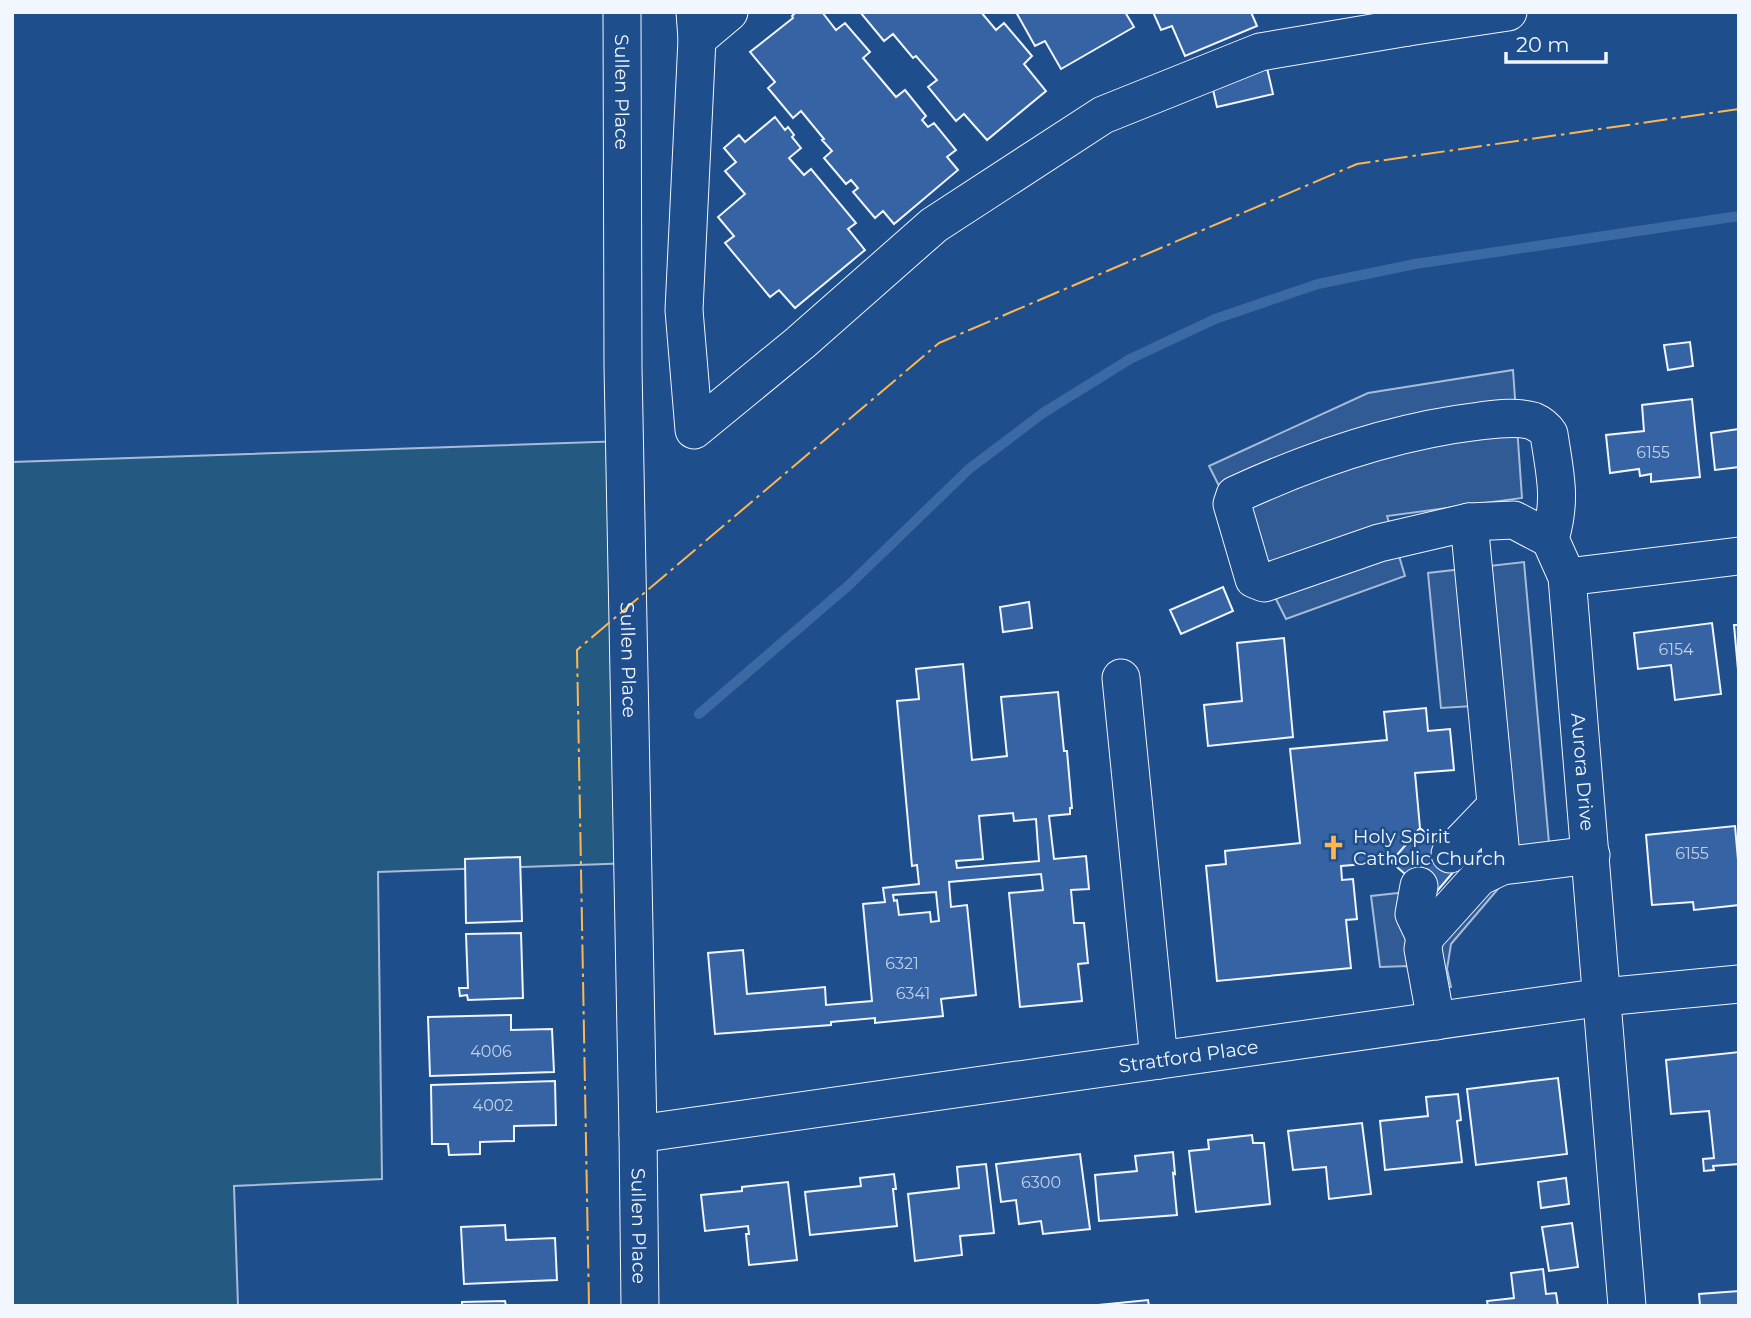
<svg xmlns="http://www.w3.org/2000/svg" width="1751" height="1318" font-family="Montserrat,sans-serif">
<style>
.green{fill:#245a82;stroke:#a8bbd7;stroke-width:2}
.parking{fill:#305b95;stroke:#a8bbd7;stroke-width:2}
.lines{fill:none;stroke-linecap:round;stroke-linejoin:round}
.stream{stroke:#3b69a3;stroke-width:10}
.building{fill:#3563a3;stroke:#f2f6ff;stroke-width:2;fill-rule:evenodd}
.minor-casing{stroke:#f2f6ff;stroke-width:39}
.minor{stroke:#1f4e8c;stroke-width:37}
.power{stroke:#ffb74d;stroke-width:2;stroke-dasharray:24 5 3.5 5;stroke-linecap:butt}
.labels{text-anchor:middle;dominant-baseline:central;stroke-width:5;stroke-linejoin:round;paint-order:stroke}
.number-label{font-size:16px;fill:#c3d1e8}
.street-label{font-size:19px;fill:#f2f6ff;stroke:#1f4e8c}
.poi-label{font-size:19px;fill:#f2f6ff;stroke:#1f4e8c;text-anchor:start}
</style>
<rect width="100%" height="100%" fill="#1f4e8c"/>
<path class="green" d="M625 441 633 863 378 872 382 1179 234 1186 238 1306H12V462Z"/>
<path class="parking" d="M1513 370 1522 498 1387 516 1405 576 1286 619 1209 466 1368 393Z
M1524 562 1552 877 1503 883 1451 944 1447 969 1451 987 1415 991 1409 966 1380 967 1371 896 1407 892 1428 911 1486 845 1473 706 1441 708 1428 573Z"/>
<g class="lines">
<path class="stream" d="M699 714 849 585 969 469 1043 413 1130 359 1215 319 1318 284 1415 264 1739 216"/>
</g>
<path class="building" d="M796 12H822L836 30 845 23 870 52 863 58 896 97 905 90 926 116 922 120 928 127 934 123 956 150 947 157 958 170 894 224 883 211 875 218 853 192 858 188 851 180 846 184 824 158 832 151 822 140 824 139 801 111 793 118 768 88 775 82 750 52 793 18 792 16Z
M860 12H981L996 30 1004 23 1032 56 1024 64 1046 91 987 140 964 114 956 121 928 87 937 80 916 56 913 58 893 34 884 41Z
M1016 12H1125L1134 27 1061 69 1045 41 1035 46Z
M1153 12H1251L1257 26 1185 56 1172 26 1161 30Z
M1267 68 1273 94 1217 107 1211 81Z
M775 117 785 130 788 127 794 135 792 137 801 148 789 158 804 175 811 169 856 223 848 229 865 250 795 308 779 290 770 297 725 243 734 236 718 217 745 194 725 171 736 162 724 148 739 135 745 142Z
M1690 342 1693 366 1668 370 1664 345Z
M1692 399 1700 477 1651 482V474L1640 476 1639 469 1610 473 1606 435 1644 431 1642 405Z
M1739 429V467L1715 470 1711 433Z
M1223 587 1233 611 1181 634 1170 610Z
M1029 602 1032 628 1003 632 1000 607Z
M1712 623 1721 694 1675 700 1671 665 1638 669 1634 633Z
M1734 625H1739V681Z
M1284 638 1293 737 1208 746 1204 705 1242 701 1237 643Z
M963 664 972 760 1007 756 1001 697 1058 692 1064 751H1067L1072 808H1070V814L1049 816 1054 859 1086 856 1089 889 1071 890 1074 923H1084L1088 963 1078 964 1082 1001 1020 1007 1009 893 1043 890 1041 874 949 882 951 907 967 905 976 995 941 999 943 1016 875 1023V1018L831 1022V1025L715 1034 708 953 743 950 747 994 825 987 826 1005 872 1001 863 904 885 902 883 888 919 884 917 865 912 866 897 701 919 699 916 669ZM1013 813 1014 821 1036 819 1039 861 957 868 956 861 983 859 979 816ZM936 892 939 921 931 922 930 912 899 915 897 900 894 901 893 895Z
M1426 708 1428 731 1450 729 1454 770 1415 773 1420 828 1391 862 1341 866 1342 880 1353 879 1357 919 1346 920 1351 968 1217 981 1206 866 1226 864 1225 851 1300 843 1290 749 1387 740 1384 712Z
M1735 826 1739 871V905L1694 910 1693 902 1652 905 1646 835Z
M1420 828 1461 863 1432 897 1391 862Z
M520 857 522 921 466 923 465 859Z
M521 933 523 998 468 1000 467 995 460 996 459 988H468L466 934Z
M511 1015V1030L552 1029 554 1072 430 1076 428 1017Z
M1739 1052V1164L1713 1166 1714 1170 1704 1171 1703 1159 1714 1158 1709 1111 1671 1114 1666 1060Z
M1558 1078 1567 1154 1476 1165 1467 1089Z
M555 1081 556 1125 514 1126V1141L480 1142V1154L449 1155 448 1144H432L431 1085Z
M1458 1094 1461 1120 1457 1121 1462 1162 1385 1170 1380 1121 1428 1116 1426 1097Z
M1362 1123 1371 1194 1329 1199 1326 1167 1293 1170 1288 1131Z
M1252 1135 1253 1143H1264L1270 1204 1196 1212 1189 1151 1209 1149 1208 1140Z
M1173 1152 1175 1174 1173 1173 1177 1215 1099 1221 1095 1175 1137 1171 1135 1156Z
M1080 1154 1090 1229 1043 1234 1041 1221 1019 1224 1016 1200 1001 1202 996 1164Z
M986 1164 994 1233 960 1236 962 1255 915 1261 908 1194 959 1188 957 1167Z
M894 1174 896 1189H893L897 1226 810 1235 805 1192 861 1186 860 1178Z
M1566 1178 1569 1204 1541 1208 1538 1182Z
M788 1182 797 1260 749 1265 746 1234H749L748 1226 705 1231 701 1195 742 1191V1187Z
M1572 1223 1578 1267 1549 1271 1542 1227Z
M505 1225 506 1240 555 1238 557 1280 464 1284 461 1227Z
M1543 1269 1546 1294 1556 1293 1558 1306H1488L1487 1301 1514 1298 1511 1273Z
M1739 1291V1306H1700L1699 1294Z
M1148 1300 1149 1306H1099V1305Z
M505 1301 506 1306H462V1302Z"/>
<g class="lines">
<defs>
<g id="minor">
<path id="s1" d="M622 12 623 367 638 1134 640 1306"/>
<path d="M695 12 697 39 684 310 694 430 800 343 934 225 1103 115 1260 52 1408 27"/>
<path d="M1406 12 1408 27 1508 12"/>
<path d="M697 39 729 12"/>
<path d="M1469 522 1502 866"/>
<path id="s2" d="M1550 539C1562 498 1555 475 1549 434 1545 428 1540 424 1533 421 1517 416 1496 419 1480 421 1394 431 1313 459 1235 495L1232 504 1254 579 1264 583 1379 543 1469 522 1514 520 1550 539 1567 577 1627 1306"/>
<path d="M1567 577 1739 556"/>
<path d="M1121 678 1159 1060"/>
<path d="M1450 854 1496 806"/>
<path d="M1419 886 1414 914 1425 937"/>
<path d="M1436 1021 1423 949 1425 937 1479 877 1502 866 1591 855"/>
<path id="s3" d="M638 1134 1603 997 1739 984"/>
</g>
</defs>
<use href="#minor" class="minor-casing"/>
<use href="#minor" class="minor"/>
<path class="power" d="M589 1306 577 650 939 343 1357 164 1739 109"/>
</g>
<defs>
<symbol id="church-bare" viewBox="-9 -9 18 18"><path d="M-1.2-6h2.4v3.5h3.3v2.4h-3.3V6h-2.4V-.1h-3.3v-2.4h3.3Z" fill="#ffb74d" stroke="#1f4e8c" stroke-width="2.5" paint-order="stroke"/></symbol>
</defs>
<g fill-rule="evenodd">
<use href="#church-bare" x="1316" y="830" width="35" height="35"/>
</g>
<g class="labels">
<g class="number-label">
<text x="1653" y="452">6155</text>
<text x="1676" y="649">6154</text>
<text x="1692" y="853">6155</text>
<text x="902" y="963">6321</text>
<text x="913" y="993">6341</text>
<text x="491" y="1051">4006</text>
<text x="493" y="1105">4002</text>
<text x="1041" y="1182">6300</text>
</g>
<g class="street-label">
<text stroke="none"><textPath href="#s1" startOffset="80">Sullen Place</textPath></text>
<text stroke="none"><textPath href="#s1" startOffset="648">Sullen Place</textPath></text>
<text stroke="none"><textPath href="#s2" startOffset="1073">Aurora Drive</textPath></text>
<text stroke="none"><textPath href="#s3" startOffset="556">Stratford Place</textPath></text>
<text stroke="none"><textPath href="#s1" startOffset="1214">Sullen Place</textPath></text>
</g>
<g class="poi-label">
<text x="1353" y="836">Holy Spirit<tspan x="1353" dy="22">Catholic Church</tspan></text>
</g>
</g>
<rect width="1751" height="1318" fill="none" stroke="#f2f6ff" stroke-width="28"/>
<path d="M1506 52v10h100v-10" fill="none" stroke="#f2f6ff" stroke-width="3.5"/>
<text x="1516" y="52" font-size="21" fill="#f2f6ff" stroke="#1f4e8c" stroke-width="5" paint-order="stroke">20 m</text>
</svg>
